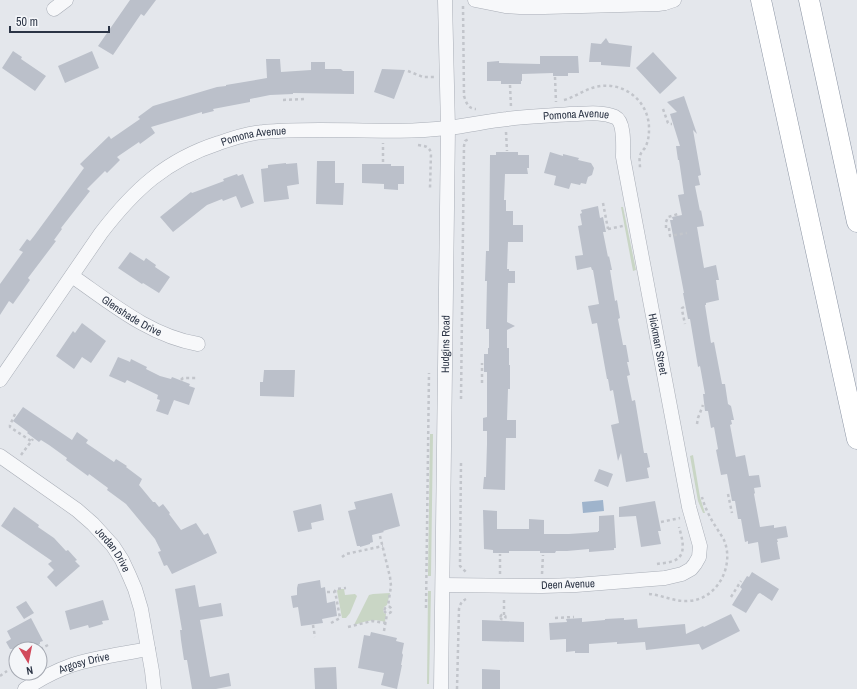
<svg xmlns="http://www.w3.org/2000/svg" width="857" height="689" font-family="'Archivo Narrow',sans-serif">
<style>
.green{fill:#c9d6c5}
.water{fill:#9fb4cc}
.building{fill:#bbc0ca}
.lines{fill:none;stroke-linecap:round;stroke-linejoin:round}
.minor-casing{stroke:#a9aeb7;stroke-width:15}
.highway-casing{stroke:#8b94a3;stroke-width:21}
.path{stroke:#c2c5cb;stroke-width:2.5;stroke-dasharray:3 3;stroke-linecap:butt}
.minor{stroke:#f7f8fa;stroke-width:14}
.highway{stroke:#fff;stroke-width:20}
.labels{text-anchor:middle;dominant-baseline:central;stroke-width:4;stroke-linejoin:round;paint-order:stroke}
.street-label{font-size:11px;fill:#2b3445;stroke:#f4f6f9}
</style>
<rect width="100%" height="100%" fill="#e4e7ec"/>
<path class="green" d="M621 207H623L636 270 633 271Z
M430 434H433L431 576H428Z
M693 455 700 497 705 513H703L698 501 690 456Z
M338 589H344L345 595 355 594 357 596 350 613 346 618H342L337 591Z
M428 591H431L429 684H427Z
M390 593 387 605 384 607C383 610 383 613 386 614L385 622C372 618 365 622 354 625L369 595 373 594Z"/>
<path class="water" d="M603 500 604 511 583 513 582 502Z"/>
<path class="building" d="M130 0H156L144 16 141 14 113 55 98 46Z
M606 38 609 43 632 46 630 67 601 65V62H589L591 43 601 44Z
M13 51 22 57 21 59 46 76 35 91 2 68Z
M92 51 99 68 65 83 58 66Z
M653 52 677 78 660 94 636 68Z
M540 56H578L579 73H568V76H553V73L522 74V81H521V84H501V81H487V62L499 61V63L540 64Z
M266 59H280L281 72 311 70V62H325V69H341L343 71H354V94L293 93V94L270 95 250 99V102L213 109 214 111 202 114V112L151 127 155 133 140 144 139 142 117 157 120 160 107 173 105 171 87 189 90 191 61 228 62 229 54 240 56 241 28 278 30 280 13 304 9 301 0 315V284L23 252 19 250 27 239 30 241 34 236 84 168 80 164 109 136 111 139 140 119 138 117 153 106 217 87 226 86V85L267 78Z
M382 69 405 70 394 99 374 92Z
M684 96 697 134 693 130 701 175 698 176 700 185 695 186 700 211 701 210 704 226 697 227 704 268 716 265 719 280H716L719 300 706 303V305H705L711 343 714 342 722 384H725L728 404 731 406 734 420H731L732 424 730 425 736 457 745 455 749 476 759 475 761 487 754 488 755 493 754 494 760 527 774 525V528L786 526 788 537 777 539 778 542H777L780 559 761 563 758 542 748 544V541L745 542 741 519H738L735 501H732L727 474 721 475 716 450 718 449 714 427 711 428 708 411H705L703 394H705L700 366 698 367 690 319H688L683 293H684L670 220H673L672 217 682 215 678 195 684 194 679 160H678L676 146H680L670 114 677 112 667 102Z
M496 152H518V155H529V168H527L528 174H505L504 200H506V211H513V225H523V242H508L507 269H509V271H515V283H508L507 322 515 326 507 330V348H509V365H510V389H508L507 420H516V438H506L505 490 483 489 484 477H486L487 444V431H483V418L487 417V372H484V354H488V348H489V329H486L487 281H485L486 251H489L490 155H496Z
M550 152 563 156V154L579 158 578 160 591 163 594 168 592 175 588 177 586 184 581 183 580 185 571 183 569 189 554 185 556 176 544 173Z
M317 161H335V183H344L343 205 316 204Z
M286 163V164L297 163 299 184 287 186 289 199 264 202 261 169 268 168V165Z
M362 164H391V166H404V184H398V190L384 189V184L362 183Z
M237 174 238 176 243 174 254 203 241 208 236 196 223 201 222 199 207 205 173 232 160 217 191 192 192 193 224 181 223 179Z
M598 206 600 218 603 217 606 232H603L608 257 609 256 612 270H610L615 301 617 300 620 318 618 319 623 345H626L629 362H627L630 375 627 376 632 401 635 400 644 453H647L650 467 647 468 649 478 626 482 621 453 618 461 611 425 619 423 613 390 610 391 608 379H607L597 323 592 324 588 306 599 304 593 270H592L591 267 577 270 575 256 583 255 578 226 582 225 580 214 582 213 581 210Z
M130 252 144 261 146 258 156 265 155 267 170 277 159 293 143 283 142 284 118 268Z
M82 323 106 341 91 363 82 357 74 369 56 356 73 331 75 333Z
M118 357 128 361 130 362 131 359 147 367 146 369 160 376 171 379 172 377 190 384 189 386 195 388 189 405 174 400 168 415 156 411 160 400 157 399 158 395 127 380 125 383 109 376Z
M264 370H295L294 397 260 396V382H263Z
M23 407 72 440 77 432 88 440 86 443 114 462 116 459 127 466 126 467 142 479 139 485 153 502H155L159 507 163 504 170 513 169 514 181 530 196 523 204 535 208 533 217 553 172 574 167 565 164 566 158 552 161 551 155 539 126 504 107 490 108 488 89 474 88 476 66 460 67 458 49 445 41 440 39 442 27 433 28 432 13 421Z
M599 469 613 474 608 487 594 481Z
M392 493 400 526 383 531 384 532 372 535 373 542 370 543V544L360 547V546H357L348 511 356 509 354 502Z
M655 501 661 531H658L661 544 641 547 636 516 619 517V507Z
M321 504 324 520 311 523 312 529 298 532 293 511Z
M14 507 39 525 38 527 54 538 66 551 68 550 77 560 75 561 80 566 56 587 47 577 54 570 48 564 52 561 1 526Z
M483 510 497 511V529H529V519L544 520V534H569L598 532V531H599V516L614 515 616 548H614V550L589 552V549L567 551H556L555 553H540V551H509V553H493V550L484 549Z
M752 572 779 589 772 601 760 593 758 594 746 613 732 605 742 589 740 587 747 576 749 577Z
M320 580 321 588 325 587 327 603 335 601 337 616 322 619 323 623 301 626 298 607 293 608 291 596 297 595V588L298 584Z
M195 585 199 607 221 603 223 616 200 620 210 677 229 673 231 686 216 689H192L187 660H184L181 640 180 630H182L175 589Z
M103 600 109 620 102 621 103 624 89 628 88 625 70 630 65 611Z
M26 601 34 613 24 619 16 607Z
M731 614 740 631 702 650 699 644 646 650 645 642 617 644V642L589 644V653H575V651L566 652V639L550 640 549 623 567 622 566 619 582 618V622L605 620V619L624 618V620L637 619 638 628 685 624 686 634 703 626 704 627Z
M31 618 43 641 40 642V644L30 649H10L6 642 11 639 7 631Z
M482 620 524 622V642L482 641Z
M371 632 397 638 396 641 404 643 402 653 403 655 401 665H402L397 689 381 685 384 673 358 668 364 635 370 636Z
M336 667 337 689H315L314 668Z
M482 669 500 670V689H482Z"/>
<g class="lines">
<defs>
<g id="minor">
<path d="M475 0 505 6 520 7H544L658 4 665 3 674 0"/>
<path d="M54 9 66 0"/>
<path id="s1" d="M72 276C111 303 150 336 198 344"/>
<path id="s2" d="M0 380 101 233C134 190 166 160 219 143 233 138 248 133 263 132 324 126 386 135 447 128 467 126 487 121 507 119 528 116 549 116 570 114 584 114 601 111 615 117 625 122 623 146 623 157L689 507 700 546 699 557 695 564 691 569 682 574 665 578 576 585 542 586 443 585"/>
<path id="s3" d="M0 456 77 510 93 524 113 546 122 560 129 575 135 589 141 609 152 671 154 689"/>
<path id="s4" d="M25 689C40 679 55 671 72 665 96 657 123 654 148 649"/>
<path id="s5" d="M441 689 448 128 445 0"/>
</g>
<path id="highway" d="M761 0 857 439
M809 0 857 222"/>
</defs>
<use href="#minor" class="minor-casing"/>
<use href="#highway" class="highway-casing"/>
<path class="path" d="M463 6 464 96C466 102 468 109 476 109
M408 71 423 77H435
M555 77 556 102
M510 85 511 107
M283 100 304 99
M564 100C575 97 584 90 595 87 623 80 650 101 649 130 649 136 648 142 645 148 643 150 641 152 640 156 639 159 640 164 640 168
M663 109 668 123 669 124H672
M506 132 507 151
M418 145C425 146 429 146 431 153L430 188
M383 162V143
M603 203 608 229
M666 228V222L668 217 678 214
M669 228 670 236 687 233
M608 229 623 226
M684 307 682 308V310L685 324
M181 380 183 378H197
M482 383V363
M461 399 464 146 465 141 469 139
M15 414 10 425V427L31 441
M697 424 698 418 703 405
M21 455 33 439
M461 463 460 563V566L466 572
M728 494 732 513
M661 522 680 518
M380 536 390 577 391 586 388 606
M342 557 346 554 383 546
M657 564C662 563 668 563 673 561 688 556 682 538 679 527
M500 574V554
M542 574 543 555
M327 592H335
M649 594C662 595 675 602 688 601 717 600 735 566 724 540 722 536 719 532 716 527 710 518 705 508 702 497
M731 597 741 581
M384.5 610a3.5 3.5 0 1 1 7 0a3.5 3.5 0 1 1-7 0Z
M426 608 429 373
M500.5 617a2.5 2.5 0 1 1 5 0a2.5 2.5 0 1 1-5 0Z
M504 615V598
M555 618 574 617
M331 623 340 618 335 591 336 589 346 588
M313 625 315 637
M348 627 372 621 386 623
M384 631 387 614
M40 649 48 645
M0 676 7 671
M457 689 459 609C460 604 462 601 466 599"/>
<use href="#minor" class="minor"/>
<use href="#highway" class="highway"/>
</g>
<g class="labels">
<g class="street-label">
<text stroke="none"><textPath href="#s2" startOffset="689">Pomona Avenue</textPath></text>
<text stroke="none"><textPath href="#s2" startOffset="365">Pomona Avenue</textPath></text>
<text stroke="none"><textPath href="#s1" startOffset="72">Glenshade Drive</textPath></text>
<text stroke="none"><textPath href="#s5" startOffset="345">Hudgins Road</textPath></text>
<text stroke="none"><textPath href="#s2" startOffset="961">Hickman Street</textPath></text>
<text stroke="none"><textPath href="#s3" startOffset="148">Jordan Drive</textPath></text>
<text transform="translate(568 584) rotate(-2)">Deen Avenue</text>
<text stroke="none"><textPath href="#s4" startOffset="65">Argosy Drive</textPath></text>
</g>
</g>
<g transform="translate(28 661) rotate(170)"><circle r="19" fill="#f4f6f9" stroke="#a4a8b1"/>
<path d="M0-3L7 15L0 10L-7 15Z" fill="#d1495b"/>
<text y="-6" font-size="11" font-weight="bold" text-anchor="middle" fill="#2b3445">N</text>
</g>
<path d="M10 26v6h99v-6" fill="none" stroke="#2b3445" stroke-width="2"/>
<text x="16" y="26" font-size="12" fill="#2b3445" stroke="#f4f6f9" stroke-width="3" paint-order="stroke">50 m</text>
</svg>
